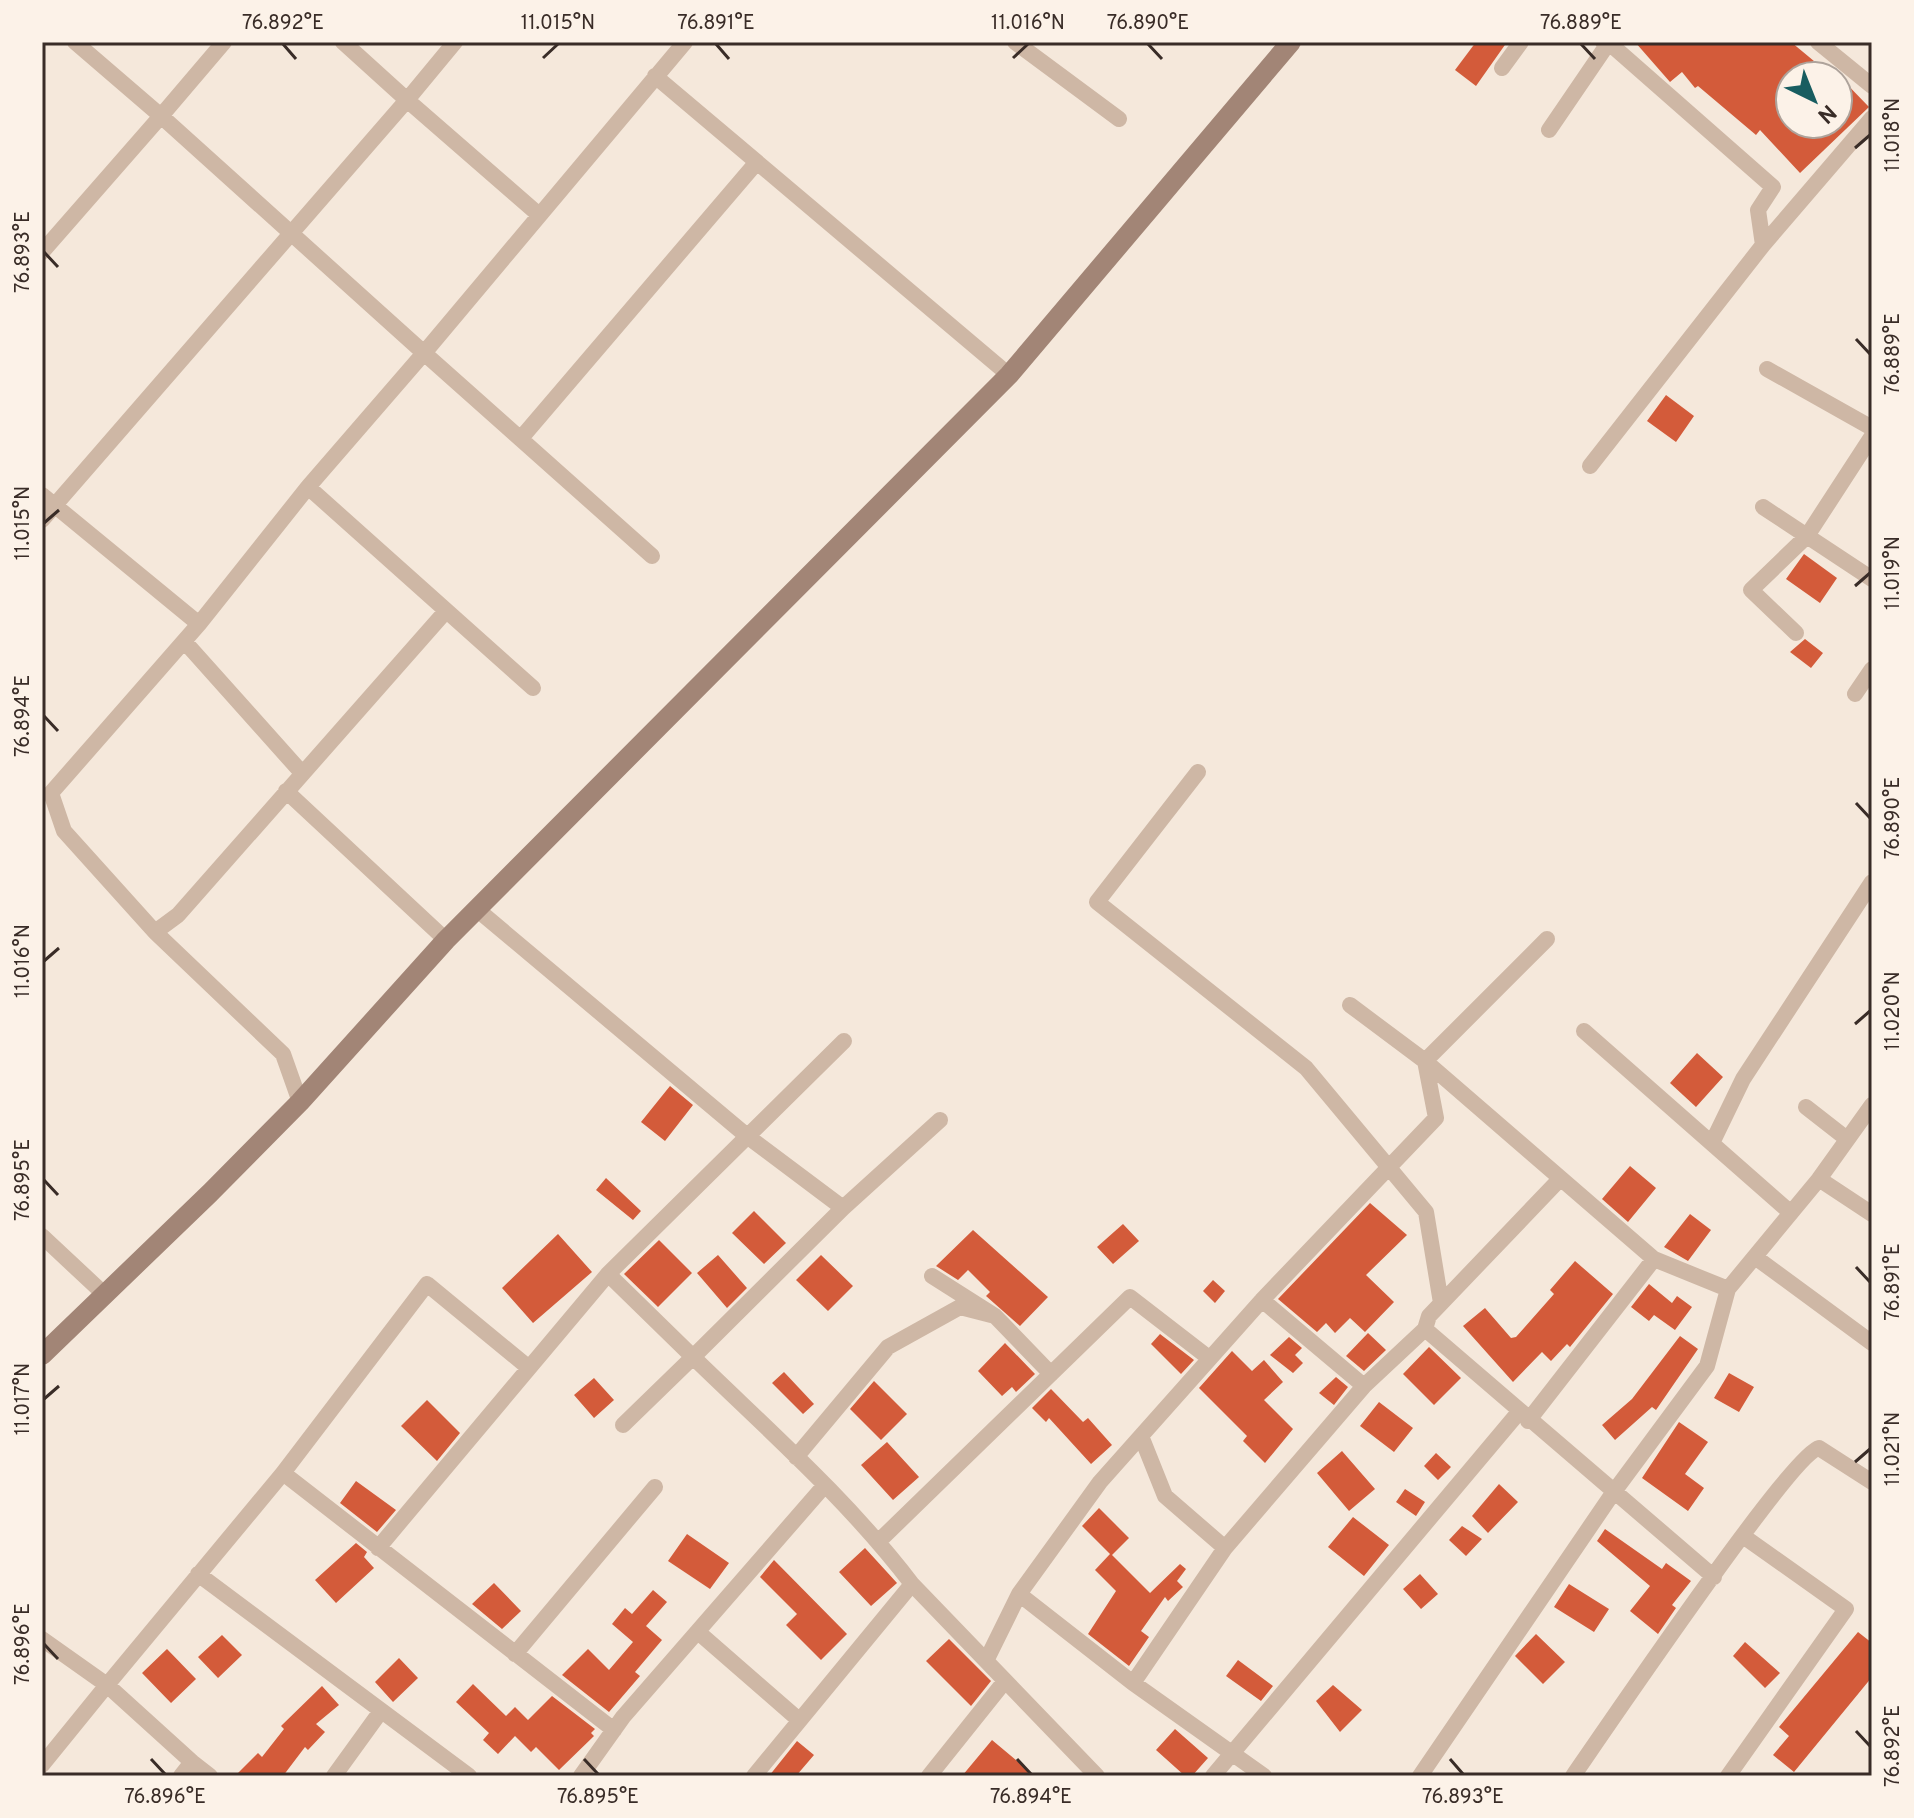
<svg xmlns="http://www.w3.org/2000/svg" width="1914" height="1818" font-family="Overpass,sans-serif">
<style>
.building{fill:#d35b3a}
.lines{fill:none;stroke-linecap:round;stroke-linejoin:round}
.street{stroke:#ceb7a5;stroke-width:16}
.secondary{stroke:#a28576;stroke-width:20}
.ticks{fill:none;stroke:#392c27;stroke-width:3}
.neatline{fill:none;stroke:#392c27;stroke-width:3}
.ticks-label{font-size:20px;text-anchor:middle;fill:#392c27}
</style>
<rect width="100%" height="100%" fill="#f5e8db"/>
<path class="building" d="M1476 42H1507L1476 86 1455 70Z
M1635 42H1791L1832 76H1790V124H1838V75L1869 107 1800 173 1760 130 1756 135 1698 86 1695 88 1682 72 1670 82Z
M1666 395 1694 416 1676 442 1647 421Z
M1804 554 1837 578 1820 603 1786 579Z
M1805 639 1823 653 1811 668 1790 652Z
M1697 1053 1723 1077 1696 1107 1670 1083Z
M670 1086 693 1105 665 1141 641 1122Z
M1630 1166 1656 1188 1628 1222 1602 1199Z
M606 1178 641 1211 633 1220 596 1190Z
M1370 1203 1407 1235 1366 1275 1394 1302 1365 1332 1350 1318 1335 1333 1326 1323 1317 1332 1278 1299Z
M754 1211 786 1243 764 1264 732 1233Z
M1690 1214 1711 1230 1688 1261 1664 1247Z
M1123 1224 1139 1241 1113 1264 1097 1247Z
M973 1230 1048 1297 1020 1326 986 1296 990 1292 968 1270 958 1280 936 1266Z
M558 1234 592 1272 533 1323 502 1288Z
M659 1240 692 1273 658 1307 624 1274Z
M718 1255 747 1288 727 1308 697 1273Z
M821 1255 853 1286 828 1311 796 1280Z
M1575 1261 1613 1294 1570 1347 1567 1344 1551 1361 1542 1352 1513 1382 1463 1326 1485 1308 1511 1338 1516 1337 1554 1294 1550 1290Z
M1213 1280 1225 1291 1215 1303 1203 1291Z
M1649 1284 1672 1303 1677 1296 1692 1307 1675 1330 1654 1315 1649 1321 1631 1307Z
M1368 1333 1386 1350 1364 1371 1346 1356Z
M1160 1334 1194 1360 1181 1374 1151 1344Z
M1680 1336 1698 1349 1656 1410 1652 1407 1615 1440 1602 1425 1632 1399Z
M1289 1337 1302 1348 1295 1355 1303 1363 1293 1373 1270 1355Z
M1005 1343 1035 1374 1016 1392 1012 1387 1002 1396 978 1371Z
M1429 1347 1461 1378 1434 1405 1403 1374Z
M1232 1351 1252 1371 1264 1360 1283 1382 1264 1400 1293 1429 1265 1463 1243 1441 1247 1436 1199 1388Z
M784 1372 814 1404 803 1414 772 1383Z
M1729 1373 1754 1387 1739 1412 1714 1398Z
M1336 1377 1348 1387 1334 1405 1319 1393Z
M594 1378 614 1400 594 1418 574 1395Z
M874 1381 907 1414 881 1440 850 1409Z
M1051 1389 1083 1422 1088 1418 1112 1445 1091 1464 1049 1418 1046 1422 1032 1408Z
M427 1400 460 1433 437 1461 401 1426Z
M1379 1402 1413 1428 1394 1452 1360 1426Z
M1679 1422 1708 1442 1685 1474 1704 1488 1688 1511 1642 1478Z
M887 1442 919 1477 893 1500 861 1465Z
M1342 1451 1375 1489 1349 1511 1317 1473Z
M1436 1453 1451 1467 1438 1480 1424 1466Z
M356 1481 396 1510 377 1532 340 1503Z
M1499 1484 1518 1502 1488 1533 1472 1516Z
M1405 1489 1425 1502 1416 1516 1396 1502Z
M1099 1508 1129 1538 1112 1555 1150 1593 1180 1564 1186 1569 1177 1581 1183 1587 1168 1601 1165 1597 1141 1631 1149 1637 1129 1666 1088 1634 1116 1591 1095 1570 1110 1554 1082 1526Z
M1353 1517 1389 1545 1364 1576 1328 1547Z
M1462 1526 1482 1539 1466 1556 1449 1540Z
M1605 1529 1662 1569 1666 1563 1691 1581 1672 1605 1676 1608 1658 1634 1630 1611 1650 1586 1597 1541Z
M687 1534 729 1563 710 1589 668 1561Z
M356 1543 367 1552 364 1557 374 1568 336 1603 315 1580Z
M865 1548 897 1583 871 1606 839 1572Z
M774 1560 847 1634 821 1660 786 1625 797 1614 760 1577Z
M1420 1574 1438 1594 1421 1609 1403 1589Z
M494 1583 521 1611 502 1629 472 1604Z
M1569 1584 1609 1609 1594 1632 1554 1607Z
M653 1590 667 1602 646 1626 662 1640 635 1672 640 1676 609 1712 562 1675 588 1649 609 1670 633 1642 612 1624 625 1608 632 1614Z
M1858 1632 1872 1643V1677L1794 1772 1773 1755 1789 1736 1779 1727Z
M1536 1634 1565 1662 1543 1684 1515 1656Z
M222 1635 242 1655 218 1678 198 1657Z
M949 1639 991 1681 971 1706 926 1661Z
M1745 1642 1780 1673 1765 1688 1733 1656Z
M167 1649 196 1679 171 1703 142 1673Z
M399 1658 418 1678 393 1702 375 1682Z
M1238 1660 1273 1686 1261 1701 1226 1676Z
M473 1684 506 1716 515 1707 528 1720 552 1696 595 1729 591 1733 594 1736 559 1770 536 1747 531 1752 515 1736 498 1754 483 1740 489 1733 456 1702Z
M1333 1685 1362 1710 1340 1732 1316 1701Z
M322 1686 339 1705 316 1724 325 1732 308 1750 305 1747 283 1776H235L258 1753 262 1757 284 1729 281 1726Z
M1175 1729 1208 1758 1192 1776H1185L1156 1750Z
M992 1740 1035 1776H962Z
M797 1741 814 1755 796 1776H769Z"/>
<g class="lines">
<path class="street" d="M75 42 161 116 224 42
M455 42 407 100 538 214
M1015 42 1119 119
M1818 42 1872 86
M1502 68 1521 42
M655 76 1009 375
M1549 130 1607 45 1603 42
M1763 245 1872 118
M42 252 161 116 424 353 308 487 199 624 51 793 64 831 155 932 178 915 446 611
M1767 369 1872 428
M522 437 757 162
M1590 466 1763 245 1758 210 1773 187 1608 42
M308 487 533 688
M42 495 199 624
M1763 507 1872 579
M42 520 407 100 343 42
M652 556 424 353 685 42
M1796 633 1751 590 1807 536 1872 436
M184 641 302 773
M1855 694 1872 669
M1198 772 1097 902 1306 1068 1426 1212 1441 1303
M286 791 446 940
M479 911 747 1136 843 1208
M155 932 283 1054 300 1102
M1547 939 1425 1061 1654 1259
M1584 1031 1791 1213
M1872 1105 1819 1179 1872 1214
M1806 1107 1847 1139
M1712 1143 1743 1079 1872 882
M42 1236 104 1294
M1755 1257 1872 1343
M608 1274 693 1357 843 1208 940 1120
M932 1276 995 1316 1051 1374
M1262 1300 1364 1386
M1425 1329 1714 1577
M1528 1421 1654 1259 1728 1289 1819 1179
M623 1425 693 1357C768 1430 848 1500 912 1584L754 1776
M1141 1436 1165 1496 1225 1548
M796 1457 888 1347 960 1307 995 1316
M283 1473 614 1730
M879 1541 1130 1297 1209 1358
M378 1548 608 1274 844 1041
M198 1574 469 1776
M912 1584 1097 1776
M698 1632 799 1720
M42 1639 107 1685 283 1473 427 1284 529 1368
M515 1654 655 1487
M986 1661 1019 1594
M1133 1683 1225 1548 1364 1386 1425 1329 1429 1316 1560 1179
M192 1762 210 1776
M42 1765 107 1685 192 1762 181 1776
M334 1776 381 1711
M581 1776 623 1717 825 1485
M929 1776 1005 1681
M1213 1776 1519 1412
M1264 1776 1133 1683 1019 1594 1100 1482 1262 1300 1436 1118 1425 1061 1350 1005
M1420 1776 1613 1493 1707 1366 1728 1289
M1573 1776C1602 1734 1792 1454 1819 1448L1872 1482
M1728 1776 1846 1609 1743 1536"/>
<path class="secondary" d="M42 1355 210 1193 300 1102 446 940 1009 375 1291 42"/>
</g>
<path class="ticks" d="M283 44 296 59M716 44 729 59M1148 44 1162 59M1581 44 1595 59M543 58 558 44M1013 58 1028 44M1855 148 1870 135M44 252 58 267M1856 339 1870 354M44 523 59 510M1855 586 1870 573M44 716 58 731M1856 803 1870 818M44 961 59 948M1855 1024 1870 1011M44 1180 58 1195M1856 1267 1870 1282M44 1399 59 1386M1855 1462 1870 1449M44 1644 58 1659M1856 1731 1870 1746M151 1759 165 1774M584 1759 598 1774M1017 1759 1031 1774M1450 1759 1463 1774"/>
<rect width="1914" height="1818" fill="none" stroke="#fcf2e8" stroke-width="88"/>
<g transform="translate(1814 100) rotate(137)"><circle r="38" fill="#fcf2e8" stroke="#aea39b" stroke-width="2"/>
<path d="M0-6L14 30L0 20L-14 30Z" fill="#185d60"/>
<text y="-12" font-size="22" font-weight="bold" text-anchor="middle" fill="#392c27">N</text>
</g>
<rect x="44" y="44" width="1826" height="1730" class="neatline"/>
<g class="ticks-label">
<text x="283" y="29">76.892°E</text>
<text x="558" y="29">11.015°N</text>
<text x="716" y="29">76.891°E</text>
<text x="1028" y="29">11.016°N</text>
<text x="1148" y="29">76.890°E</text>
<text x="1581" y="29">76.889°E</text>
<text transform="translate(1892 135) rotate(-90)" y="7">11.018°N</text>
<text transform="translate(22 252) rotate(-90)" y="7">76.893°E</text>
<text transform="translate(1892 354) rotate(-90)" y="7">76.889°E</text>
<text transform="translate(22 523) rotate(-90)" y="7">11.015°N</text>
<text transform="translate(1892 573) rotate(-90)" y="7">11.019°N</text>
<text transform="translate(22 716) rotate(-90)" y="7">76.894°E</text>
<text transform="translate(1892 818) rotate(-90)" y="7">76.890°E</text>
<text transform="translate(22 961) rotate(-90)" y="7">11.016°N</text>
<text transform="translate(1892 1011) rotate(-90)" y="7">11.020°N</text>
<text transform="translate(22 1180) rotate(-90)" y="7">76.895°E</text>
<text transform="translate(1892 1282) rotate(-90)" y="7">76.891°E</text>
<text transform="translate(22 1399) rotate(-90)" y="7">11.017°N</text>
<text transform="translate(1892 1449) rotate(-90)" y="7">11.021°N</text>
<text transform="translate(22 1644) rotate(-90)" y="7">76.896°E</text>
<text transform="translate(1892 1746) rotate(-90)" y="7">76.892°E</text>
<text x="165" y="1803">76.896°E</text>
<text x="598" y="1803">76.895°E</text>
<text x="1031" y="1803">76.894°E</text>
<text x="1463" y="1803">76.893°E</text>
</g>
</svg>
